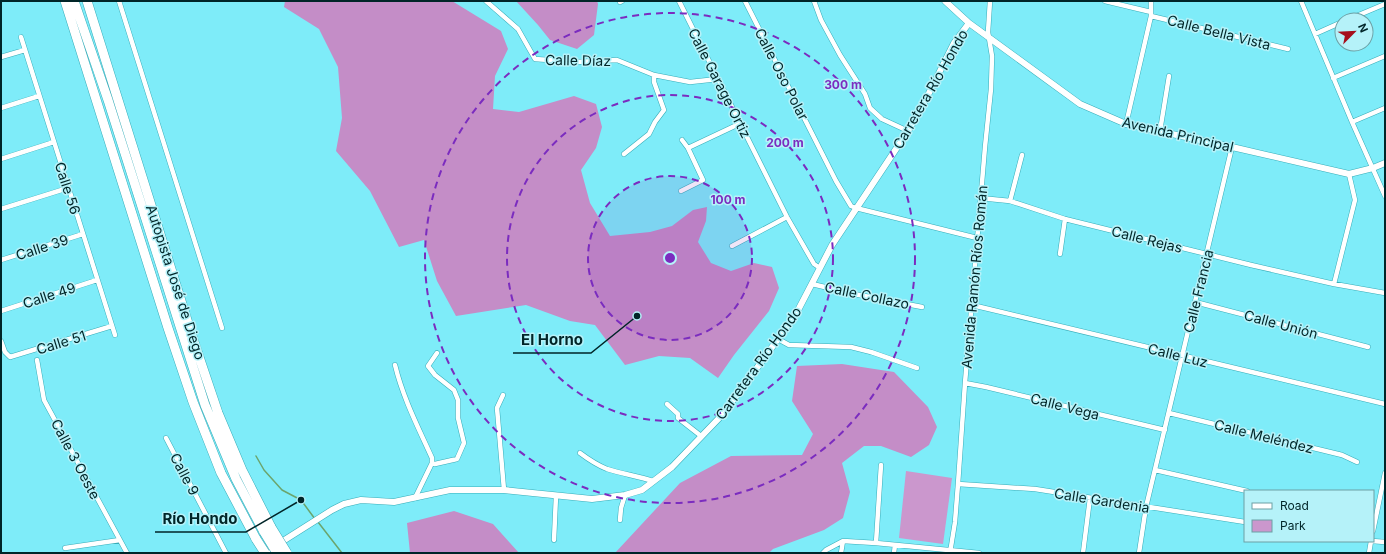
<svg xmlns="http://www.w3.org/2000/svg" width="1386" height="554" font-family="Inter,sans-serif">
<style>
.green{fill:#cb97cd}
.forest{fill:#c48dc7}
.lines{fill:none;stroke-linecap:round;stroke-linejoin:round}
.stream{stroke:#6ba56d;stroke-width:1.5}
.minor-casing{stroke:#37adb9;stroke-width:5.5}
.tertiary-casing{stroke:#37adb9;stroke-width:7}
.motorway-casing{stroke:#37adb9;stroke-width:10}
.minor{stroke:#fff;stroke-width:4.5}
.tertiary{stroke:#fff;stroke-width:6}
.motorway{stroke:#fff;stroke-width:9}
.motorway-bridge-casing{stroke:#37adb9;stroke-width:10;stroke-linecap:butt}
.motorway-bridge{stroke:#fff;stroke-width:9}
.ring{fill:none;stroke:#7b2cbf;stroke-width:2;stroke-dasharray:7 5}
.labels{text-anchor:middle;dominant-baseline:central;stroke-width:3;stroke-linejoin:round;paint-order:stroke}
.street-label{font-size:14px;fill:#002528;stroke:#b5f2f9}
.centre{fill:#7b2cbf;stroke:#b5f2f9;stroke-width:2}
.ring-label{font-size:12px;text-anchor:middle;font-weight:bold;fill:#7b2cbf;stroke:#b5f2f9;stroke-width:3;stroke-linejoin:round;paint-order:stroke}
.leader{fill:none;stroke:#002528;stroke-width:1.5}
.callout-dot{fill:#002528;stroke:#b5f2f9;stroke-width:1.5}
.callout-label{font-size:15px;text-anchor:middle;font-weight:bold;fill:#002528;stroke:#b5f2f9;stroke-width:3;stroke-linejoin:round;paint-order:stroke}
</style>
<rect width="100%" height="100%" fill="#7eecf9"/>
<path class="green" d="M906 471 952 478 943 544 899 538Z"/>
<path class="forest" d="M285 1H452L501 31 508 49 495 76 493 109 519 112 574 96 596 104 602 127 596 148 581 170 590 203 610 236 650 232 672 226 693 210 707 207 706 221 698 242 711 263 731 271 754 263 772 267 779 288 769 311 734 355 718 378 690 358 659 356 625 365 595 325 570 321 526 305 456 316 437 281 424 240 399 247 370 191 336 151 342 118 338 67 319 29 284 7Z
M516 1H597L598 4 594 35 577 49 550 40 538 25Z
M842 364 894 372 928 407 937 427 929 445 911 457 881 446H864L842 463 850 492 843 518 824 530 773 549 769 553H615L680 483 731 456 802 455 813 434 792 401 797 366Z
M454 511 493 524 519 553H410L407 523Z"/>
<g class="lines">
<path class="stream" d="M256 456 264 470 282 490 301 500 315 519
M318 522 342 553"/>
<defs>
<path id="minor" d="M119 1 222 328
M486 1 518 29 535 59 576 62 617 60 654 75 690 82 718 79
M679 1 787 217 814 264 820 268
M745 1 836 181 851 206 856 208 977 238
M814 1 821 20 840 55 865 94 870 108 882 119 908 131
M1105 1 1151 12
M1301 1 1352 122 1385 196
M620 2 622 1
M1151 16 1288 49
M1347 20 1385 4
M1315 34 1342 22
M21 37 115 335
M1 57 25 50
M1333 78 1385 56
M1 108 39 96
M1352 122 1385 108
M1126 124 1151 16V1
M1160 131 1169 76
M688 148 741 123
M624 154 649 134 655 122 664 110 654 82V75
M1 159 54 142
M681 191 703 180 688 148 682 140
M980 198 1010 201 1065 219 1251 265 1334 284 1385 293
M1010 201 1022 155
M1 209 68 188
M732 246 787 217
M1060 254 1065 219
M1 260 83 234
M812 284 854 294 922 307
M1334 284 1355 200 1349 174
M1195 302 1368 347
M972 305 1385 404
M1 311 97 280
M778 339 789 345 851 347 871 352 917 368
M1 341 5 352 10 357 112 326
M37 360 44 400 127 553
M395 365C403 398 418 427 432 458V463L415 498
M965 383 986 387 1165 430
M503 395 497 408 504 490
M667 404 678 414V418L701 436
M1169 413 1342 455 1357 462
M166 438 226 553
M580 453C588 459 597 465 607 469 622 474 638 476 653 481
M432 463 435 464 457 459 464 443 458 418V400L454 390 435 375 428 366 437 353
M1155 470 1247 491
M958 484 1035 489 1245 522
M620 520 621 508 625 495
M1373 531 1385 473
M554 540 556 496
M1372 541 1385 542
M876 543 881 465
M65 548 120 540
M823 553 826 550 843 541 876 543 979 553
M841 553 843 541
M894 553 895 545
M950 553 955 522 958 484 965 383 985 147 991 89 992 56 988 32 990 1
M1083 553 1090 498
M1139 553 1146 507 1232 147
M1369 553 1371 541"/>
<path id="tertiary" d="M945 1 969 23 1080 104 1126 124 1232 147 1349 174 1373 168 1385 163
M264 553 332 510 344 504 361 500 394 502 450 490H504L592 499 625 495 642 490 659 477 672 467 723 414 795 316 832 245 908 131 923 105 954 43 969 23"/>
<path id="motorway" d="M65 1 168 328 193 402 221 473 256 539
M74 1 108 100 205 405 236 479 264 532
M87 1 192 336 218 413 242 470 271 527"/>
</defs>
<use href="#minor" class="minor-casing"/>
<use href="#tertiary" class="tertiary-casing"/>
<use href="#motorway" class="motorway-casing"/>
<use href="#minor" class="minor"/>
<use href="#tertiary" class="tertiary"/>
<use href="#motorway" class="motorway"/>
<defs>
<path id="motorway-bridge" d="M271 527 287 553
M264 532 277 553
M256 539 265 553"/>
</defs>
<use href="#motorway-bridge" class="motorway-bridge-casing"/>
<use href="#motorway-bridge" class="motorway-bridge"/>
</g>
<circle cx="670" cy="258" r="82" fill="#7b2cbf" fill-opacity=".12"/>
<g class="ring">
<circle cx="670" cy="258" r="82"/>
<circle cx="670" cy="258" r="163"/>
<circle cx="670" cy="258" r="245"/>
</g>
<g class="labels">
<g class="street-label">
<text transform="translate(1219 32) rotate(14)">Calle Bella Vista</text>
<text transform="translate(578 60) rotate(1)">Calle Díaz</text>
<text transform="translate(782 74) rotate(63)">Calle Oso Polar</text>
<text transform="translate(720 83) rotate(63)">Calle Garage Ortiz</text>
<text transform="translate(930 89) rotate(-60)">Carretera Río Hondo</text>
<text transform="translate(1178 134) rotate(13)">Avenida Principal</text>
<text transform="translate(68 188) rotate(72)">Calle 56</text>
<text transform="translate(1147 239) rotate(14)">Calle Rejas</text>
<text transform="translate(42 247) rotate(-18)">Calle 39</text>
<text transform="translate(974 277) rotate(-85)">Avenida Ramón Ríos Román</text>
<text transform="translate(176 282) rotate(72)">Autopista José de Diego</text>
<text transform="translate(1198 291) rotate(-76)">Calle Francia</text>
<text transform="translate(49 295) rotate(-18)">Calle 49</text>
<text transform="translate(867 295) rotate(12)">Calle Collazo</text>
<text transform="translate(1281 324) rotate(15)">Calle Unión</text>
<text transform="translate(61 342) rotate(-17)">Calle 51</text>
<text transform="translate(1178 355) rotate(14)">Calle Luz</text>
<text transform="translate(758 363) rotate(-54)">Carretera Río Hondo</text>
<text transform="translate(1065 406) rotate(14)">Calle Vega</text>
<text transform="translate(1264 436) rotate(14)">Calle Meléndez</text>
<text transform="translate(76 459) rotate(62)">Calle 3 Oeste</text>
<text transform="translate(185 474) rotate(62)">Calle 9</text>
<text transform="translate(1102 500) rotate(9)">Calle Gardenia</text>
</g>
</g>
<circle cx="670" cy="258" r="6" class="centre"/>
<g class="ring-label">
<text x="843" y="89">300 m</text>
<text x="785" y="147">200 m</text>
<text x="728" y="204">100 m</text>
</g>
<path class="leader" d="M637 316L591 353H513M301 500L246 532H155"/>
<g class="callout-dot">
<circle cx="637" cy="316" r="4"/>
<circle cx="301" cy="500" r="4"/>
</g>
<g class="callout-label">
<text x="552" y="345">El Horno</text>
<text x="200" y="524">Río Hondo</text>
</g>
<rect width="1386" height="554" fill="none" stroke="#002528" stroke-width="4"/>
<rect x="1244" y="490" width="130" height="52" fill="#b5f2f9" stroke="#6da0a5"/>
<rect x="1252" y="503" width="20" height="6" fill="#ffffff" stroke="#6da0a5"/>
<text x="1280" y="510" font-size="12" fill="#002528">Road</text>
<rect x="1252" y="520" width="20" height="12" fill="#cb97cd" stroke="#6da0a5"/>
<text x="1280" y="530" font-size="12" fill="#002528">Park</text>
<g transform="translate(1354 32) rotate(66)"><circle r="19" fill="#b5f2f9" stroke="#6da0a5"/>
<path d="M0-3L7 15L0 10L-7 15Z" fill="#a60f1c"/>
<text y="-6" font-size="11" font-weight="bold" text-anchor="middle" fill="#002528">N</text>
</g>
</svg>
